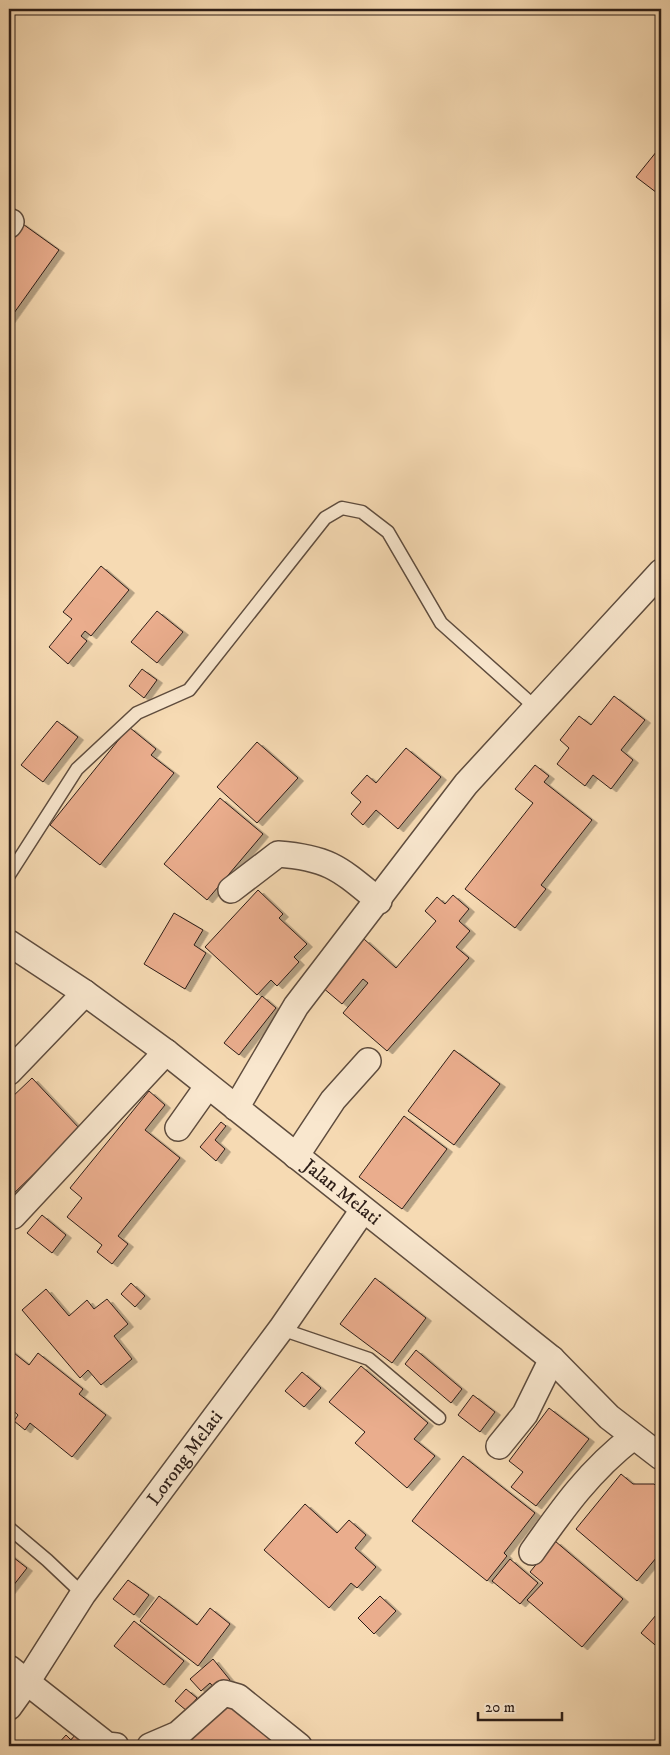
<svg xmlns="http://www.w3.org/2000/svg" width="670" height="1755" font-family="'IM FELL DW Pica',serif">
<style>
.building{fill:#eaad8d;stroke:#2c1d17;filter:url(#shadow)}
.lines{fill:none;stroke-linecap:round;stroke-linejoin:round}
.lane-casing{stroke:#5e4c3e;stroke-width:15}
.street-casing{stroke:#5e4c3e;stroke-width:28}
.lane{stroke:#f9e7ce;stroke-width:12}
.street{stroke:#f9e7ce;stroke-width:25}
.labels{text-anchor:middle;dominant-baseline:central;stroke-width:5;stroke-linejoin:round;paint-order:stroke}
.street-label{font-size:19px;fill:#2c1d17;stroke:#f9e7ce}
</style>
<defs>
<filter id="shadow"><feDropShadow dx="5.5" dy="3" stdDeviation="0" flood-color="#0004"/></filter>
</defs>
<rect width="100%" height="100%" fill="#f6dab3"/>
<filter id="stains"><feTurbulence type="fractalNoise" baseFrequency=".004" numOctaves="4"/><feColorMatrix values="0 0 0 0 .2 0 0 0 0 .09 0 0 0 0 .02 0 0 0 .5 -.17"/></filter>
<radialGradient id="worn" r=".72"><stop offset=".6" stop-color="#630" stop-opacity="0"/><stop offset="1" stop-color="#630" stop-opacity=".3"/></radialGradient>
<path class="building" d="M661 146V196L636 177Z
M20 222 59 250 9 320V237Z
M101 566 129 590 91 636 85 631 81 636 87 641 68 664 49 647 72 619 63 612Z
M157 611 183 632 157 663 131 642Z
M142 669 157 680 144 698 129 686Z
M614 696 645 720 621 750 633 760 611 789 593 775 585 786 557 764 569 748 560 740 579 716 591 725Z
M57 721 78 737 43 782 21 765Z
M129 727 156 749 151 755 174 773 100 865 50 825Z
M257 742 298 778 257 823 217 787Z
M406 748 441 777 398 829 376 810 363 825 351 814 361 802 351 793 367 775 376 783Z
M535 765 549 776 544 782 592 820 541 885 546 889 515 928 465 889 533 803 515 789Z
M220 798 263 834 207 900 164 864Z
M258 890 283 914 279 918 307 944 294 957 299 962 277 986 271 980 257 995 205 947Z
M453 895 469 909 459 921 470 931 456 947 469 958 387 1051 343 1013 368 983 363 979 342 1004 322 987 364 939 396 968 436 921 425 911 437 897 445 904Z
M174 913 203 930 194 945 206 953 185 989 144 964Z
M262 996 276 1008 239 1055 224 1043Z
M454 1050 500 1084 454 1145 408 1111Z
M32 1078 80 1129 9 1198V1100Z
M149 1091 165 1105 145 1130 180 1158 118 1236 128 1244 112 1264 97 1252 102 1245 67 1217 82 1198 70 1188Z
M404 1116 447 1149 402 1209 359 1177Z
M221 1122 226 1126 215 1140 225 1149 216 1161 200 1147Z
M42 1215 66 1235 52 1253 27 1233Z
M375 1278 426 1318 392 1363 340 1324Z
M131 1283 145 1296 135 1307 121 1294Z
M46 1289 69 1316 87 1300 94 1309 107 1299 128 1324 114 1336 132 1359 101 1385 88 1370 80 1378 22 1310Z
M9 1349 29 1365 38 1353 83 1389 79 1394 106 1415 72 1457 30 1423 25 1430 14 1421 18 1415 9 1407Z
M416 1350 462 1389 451 1403 405 1364Z
M361 1366 428 1423 414 1439 435 1456 407 1488 355 1443 365 1432 329 1402Z
M302 1372 321 1388 304 1407 285 1391Z
M473 1395 495 1412 480 1432 458 1415Z
M549 1408 589 1439 536 1506 511 1487 523 1472 509 1461Z
M463 1456 535 1513 504 1553 507 1556 487 1581 412 1521Z
M621 1474 633 1484H654L661 1490V1552L637 1581 576 1529Z
M305 1504 337 1533 349 1520 366 1535 355 1548 376 1567 357 1588 351 1583 329 1608 264 1550Z
M555 1541 623 1599 582 1647 527 1600 543 1583 530 1572Z
M9 1554 27 1568 9 1591Z
M510 1559 538 1583 520 1604 492 1581Z
M128 1580 149 1595 134 1615 113 1599Z
M159 1596 197 1625 210 1608 230 1624 198 1666 140 1621Z
M380 1596 396 1611 374 1634 358 1618Z
M661 1609V1650L641 1633Z
M134 1621 184 1661 164 1685 114 1646Z
M213 1659 230 1680 217 1691 210 1683 201 1691 190 1679Z
M186 1689 197 1698 187 1711 175 1701Z
M225 1698 279 1746H181Z
M78 1731 96 1746H56L66 1735 71 1740Z"/>
<g class="lines">
<defs>
<path id="lane" d="M9 875 77 769 137 713 189 690 325 518 342 508 362 512 388 532 441 623 535 707
M281 1329 369 1359 439 1418
M9 1528 47 1560 83 1594"/>
<g id="street">
<path d="M9 225 11 222"/>
<path d="M231 890 278 854C330 858 340 869 379 901"/>
<path id="s1" d="M9 943 85 993 166 1052 552 1359 609 1417 661 1457"/>
<path d="M9 1072 85 993"/>
<path d="M236 1108 296 1006 466 784 661 572"/>
<path d="M178 1128 207 1087"/>
<path d="M296 1156 333 1100 368 1061"/>
<path d="M13 1216 166 1052"/>
<path d="M499 1446 525 1414 552 1359"/>
<path d="M532 1552C563 1508 590 1470 633 1437"/>
<path d="M9 1668 107 1745 116 1746"/>
<path id="s2" d="M9 1707 27 1682 83 1594 281 1329 363 1210"/>
<path d="M150 1746 178 1734 224 1693 238 1697 299 1746"/>
</g>
</defs>
<use href="#lane" class="lane-casing"/>
<use href="#street" class="street-casing"/>
<use href="#lane" class="lane"/>
<use href="#street" class="street"/>
</g>
<g class="labels">
<g class="street-label">
<text stroke="none"><textPath href="#s1" startOffset="416">Jalan Melati</textPath></text>
<text stroke="none"><textPath href="#s2" startOffset="305">Lorong Melati</textPath></text>
</g>
</g>
<rect width="670" height="1755" fill="none" stroke="#f6dab3" stroke-width="30"/>
<rect x="10" y="10" width="650" height="1735" fill="none" stroke="#2c1d17" stroke-width="2.5"/>
<rect x="15" y="15" width="640" height="1725" fill="none" stroke="#2c1d17"/>
<path d="M478 1712v8h84v-8" fill="none" stroke="#2c1d17" stroke-width="2.5"/>
<text x="485" y="1712" font-size="15" fill="#2c1d17" stroke="#f9e7ce" stroke-width="4" paint-order="stroke">20 m</text>
<rect width="100%" height="100%" filter="url(#stains)"/>
<rect width="100%" height="100%" fill="url(#worn)"/>
</svg>
